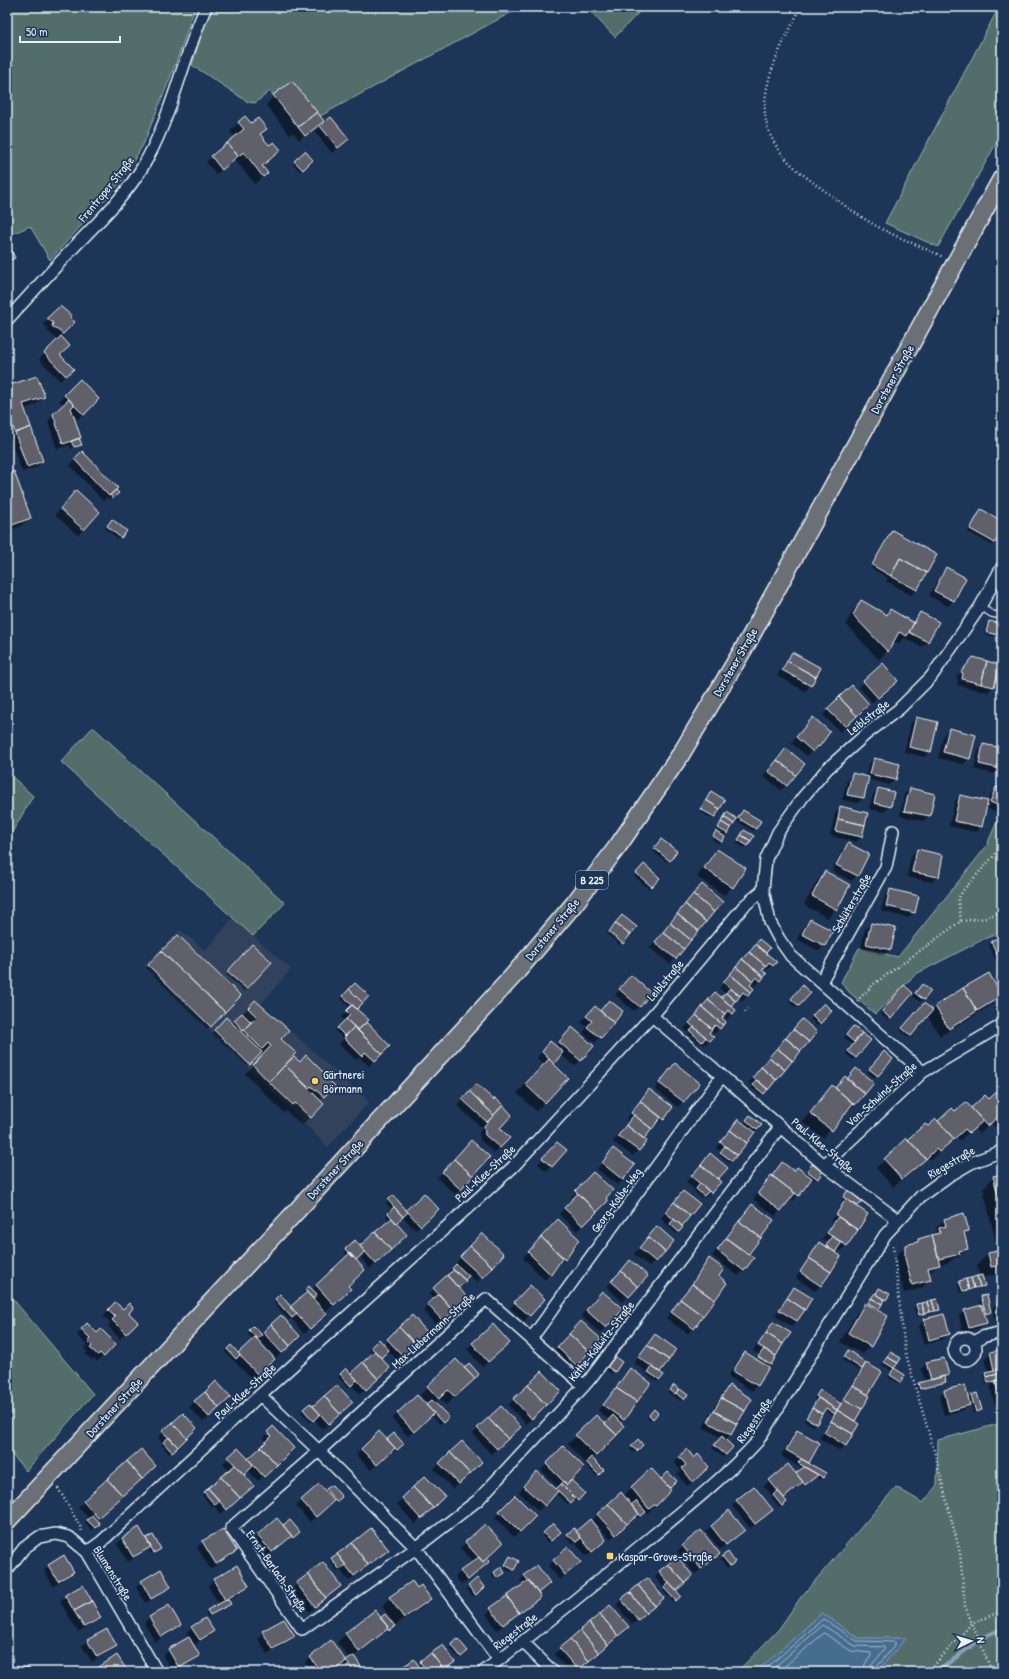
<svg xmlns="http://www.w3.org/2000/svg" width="1009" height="1679" font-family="'Patrick Hand',sans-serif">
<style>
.built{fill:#30425c}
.green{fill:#536d6a;stroke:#9eafb1}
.water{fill:#466d8e;stroke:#87a2b8}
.shadow{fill:#0007}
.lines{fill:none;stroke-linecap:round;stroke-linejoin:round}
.shore{stroke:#a7bcce;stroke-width:1}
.stream{stroke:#87a2b8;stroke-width:4}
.building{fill:#5e6169;stroke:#e8f1f8}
.lane-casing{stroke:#e8f1f8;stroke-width:8}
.street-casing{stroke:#e8f1f8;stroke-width:14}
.primary-casing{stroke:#e8f1f8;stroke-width:20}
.path{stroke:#e8f1f8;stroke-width:2.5;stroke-dasharray:1 3;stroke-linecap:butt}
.lane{stroke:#1d3557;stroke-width:5.5}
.street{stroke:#1d3557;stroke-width:11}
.primary{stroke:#6a7074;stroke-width:17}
.poi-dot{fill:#ffd166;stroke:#1d3557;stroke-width:1.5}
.labels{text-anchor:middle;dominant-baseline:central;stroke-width:3.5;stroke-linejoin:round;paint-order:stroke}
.shield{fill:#1d3557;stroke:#abb9c8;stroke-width:1}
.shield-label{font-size:11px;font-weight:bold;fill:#e8f1f8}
.street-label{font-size:12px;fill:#e8f1f8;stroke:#1d3557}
.poi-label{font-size:12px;fill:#e8f1f8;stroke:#1d3557;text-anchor:start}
</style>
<rect width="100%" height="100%" fill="#1d3557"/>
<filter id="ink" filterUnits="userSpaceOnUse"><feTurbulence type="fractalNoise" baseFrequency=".025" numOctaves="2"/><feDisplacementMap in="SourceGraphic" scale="8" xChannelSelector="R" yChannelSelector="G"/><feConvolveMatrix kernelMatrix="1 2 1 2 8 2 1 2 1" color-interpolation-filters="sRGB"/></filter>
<g filter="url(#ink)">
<path class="built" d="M233 918 291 969 261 1004 369 1102 328 1147 144 965 180 930 205 950Z"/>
<path class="green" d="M7 7H195L176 63 143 145 120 183 50 260 30 226 12 234 7 225Z
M214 7H521L320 116 292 81 273 95 270 91 255 103 248 102 192 65 205 23Z
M586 7H644L615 37Z
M999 7H1002V133L938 247 885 223Z
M93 727 285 903 253 936 61 762Z
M7 772 33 796 7 841Z
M1002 810V932L984 939 916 974 875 1014 849 992 841 982 859 948 898 957 986 847Z
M7 1292 93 1394 26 1471 7 1449Z
M1002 1423V1672H737L779 1629 801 1597 896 1487 923 1503 937 1485 938 1440Z"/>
<path class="water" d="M822 1613 858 1638H906L877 1672H756Z"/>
<path class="shadow" d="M274 96 317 126 299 140 293 132 290 135 266 105Z
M245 118 251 125 266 128 259 135 269 147 280 150 262 167 267 173 255 184 235 160 216 174 206 162 235 137 230 131Z
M321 126 348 139 332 153 315 132Z
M305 152 312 160 300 171 293 164Z
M7 243 14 258 7 265Z
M1002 302V337L996 334 1001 325 992 320Z
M60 307 74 322 59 336 68 346 59 355 67 375 60 381 39 359 59 340 47 331 48 328 43 324Z
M37 377 44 397 35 405 24 409 42 461 37 467 22 472 10 439 7 440V388Z
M80 380 98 399 78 419 73 414 80 444 71 449 70 445 57 449 48 421 64 405 59 401Z
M82 452 118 493 110 500 107 497 103 501 70 465Z
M7 475 29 518 21 526 7 531Z
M71 497 84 529 78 535 55 515Z
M981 511 1002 522V529L992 545 968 532Z
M110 523 125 531 118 539 105 528Z
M892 531 916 590 911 595 886 581 888 578 871 568Z
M946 568 965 578 953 601 948 606 929 596 941 574Z
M861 602 886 615 890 610 913 623 920 613 928 642 922 647 904 638 898 644 893 641 887 651 879 660 846 624 853 610Z
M989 622 1002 626V638L984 634 986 625Z
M792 653 811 685 805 691 777 676 787 659Z
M973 658 999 666 993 687 988 692 957 685 958 679 956 678Z
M864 681 891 686 872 702 859 687Z
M851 686 868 704 840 732 823 715Z
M916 718 930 751 925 757 904 752 911 723Z
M808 724 828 732 818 746 807 756 791 743Z
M950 729 975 735 969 759 963 764 938 758 944 734Z
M983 745 1002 749 1000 768 994 774 974 769 978 751Z
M786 750V785L781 790 763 776Z
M874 759 895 780 889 785 867 779 863 798 858 803 842 800 847 780 852 775 865 777 869 764Z
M996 788 1002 790V806L996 812 985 808 982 826 976 832 949 826 955 801 960 796 988 802 991 793Z
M878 789 890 807 884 812 869 809 873 794Z
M910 789 934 794 929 816 923 821 900 816 904 794Z
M711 792 724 800 712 819 699 811Z
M841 808 861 837 856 842 830 836 835 813Z
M741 813 760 821 753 831 735 820 725 835 716 830 727 814 737 820Z
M742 834 753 837 745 848 736 843Z
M714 835 721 841 719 844 712 839Z
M659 842 669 860 667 862 653 851Z
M848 844 868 854 857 876 851 881 832 871 843 849Z
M717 850 732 887 724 895 697 877 709 859Z
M917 850 942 855 938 877 932 882 907 877 911 856Z
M641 867 659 878 649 889 634 876Z
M825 872 836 909 828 918 804 905 817 881Z
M890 890 914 912 908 918 881 911 885 896Z
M696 891 722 902 670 964 650 948Z
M622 916 623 943 620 945 607 934Z
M810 920 824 946 819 951 797 939 805 925Z
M871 924 890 949 884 955 861 949 865 929Z
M178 936 239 996 208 1029 146 968Z
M1002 940V974L989 944 992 942Z
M252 945 271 962 244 991 226 975Z
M750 951 765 953 775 962 767 970 763 967 761 970 766 974 755 986 750 982 747 995 742 1001 738 997 730 1006 735 1010 727 1019 723 1015 720 1018 725 1022 714 1034 710 1030 708 1033 710 1040 704 1045 700 1042 699 1043 688 1034 690 1033 684 1029 709 999H721L726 994 719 988Z
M988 974 1001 995 993 1004 940 1036 927 1015 908 1037 901 1031 922 1006 932 1010Z
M626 982 639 1006 634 1011 615 995Z
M355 984 367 996 355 1009 365 1022 388 1046 369 1066 359 1057 356 1060 339 1044 344 1039 335 1031 345 1021 341 1017 351 1008 341 999Z
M802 987 809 993 796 1008 789 1002Z
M920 988 930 991 920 1002 913 996Z
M902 989 890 1018 888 1020 880 1014Z
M255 1001 292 1057 300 1064 323 1076 334 1086 320 1100 323 1104 302 1125 286 1111 284 1113 245 1074 263 1055 260 1052 247 1066 212 1033 226 1018 232 1024Z
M609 1001 622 1012 595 1043 583 1033 587 1027 581 1022 589 1013 599 1012Z
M824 1005 831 1011 817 1026 810 1019Z
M796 1026 815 1032 768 1088 754 1076Z
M853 1027 870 1041 853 1060 846 1054 853 1045 844 1038Z
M567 1033 593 1046 575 1066 560 1054 552 1064 567 1078 536 1111 517 1093 544 1065 537 1058 545 1048 550 1043 555 1047Z
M881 1055 891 1059 874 1078 867 1072Z
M670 1070 699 1083 678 1107 655 1089Z
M753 1078 767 1090 761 1095 751 1088 753 1086 748 1083Z
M847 1080 855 1104 849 1110 848 1108 823 1138 802 1122 832 1086 835 1089Z
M476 1085 494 1101 498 1128 508 1138 494 1153 480 1140 479 1132 482 1128 457 1105Z
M649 1090 663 1119 658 1124 655 1122 643 1139 646 1141 633 1156 613 1142 629 1121 626 1119Z
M1002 1091V1120L995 1127 991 1123 979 1134 974 1128 960 1140 956 1137 930 1160 927 1156 893 1187 876 1168 925 1125 928 1128 938 1122 952 1110 955 1113 971 1109 989 1100Z
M748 1119 757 1130 729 1163 719 1155 721 1152 716 1148 738 1120 743 1124Z
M466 1147 461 1189 455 1194 437 1178Z
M552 1149 551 1166 546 1171 538 1164Z
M608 1155 623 1180 617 1185 597 1169Z
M710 1155 726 1169 717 1180 720 1182 705 1198 703 1196 701 1198 694 1191 695 1190 686 1182Z
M809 1168 817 1178 815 1180 811 1178 798 1195 793 1201 789 1198 775 1216 753 1199 777 1169 805 1174Z
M1002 1175V1273L982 1278 984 1286 981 1288 960 1293 958 1284 960 1282 980 1277 977 1265 988 1254 998 1252 983 1188 994 1177Z
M587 1179 606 1200 577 1231 559 1214 573 1199 571 1197Z
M683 1192 698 1205 676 1234 661 1218Z
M846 1194 860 1202 856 1207 867 1214 846 1245 841 1251 837 1248 833 1253 821 1285 815 1291 796 1278 814 1249 820 1244 825 1247 828 1242 822 1239 834 1223 831 1221 845 1202 842 1200Z
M393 1197 406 1211 432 1214 415 1230 402 1216 395 1223 401 1241 370 1269 359 1256 354 1260 347 1286 341 1297 304 1334 291 1318 289 1320 273 1302 280 1296 290 1308 305 1295 303 1293 309 1287 312 1290 348 1256 344 1252 355 1242 360 1248 390 1221 386 1216 392 1210 386 1203Z
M752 1205 747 1255 744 1270 738 1276 712 1256Z
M944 1220 968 1231 963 1235 967 1248 959 1257 954 1258 950 1262 939 1265 928 1274 930 1280 922 1288 904 1293 897 1267V1255L906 1246 914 1244 918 1240 933 1236 937 1231 936 1228Z
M552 1225 564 1259 559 1264 558 1263 545 1280 523 1258Z
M652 1233 673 1241 649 1267 634 1254Z
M476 1240 482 1277 477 1282 469 1275 457 1288 461 1304 437 1325 423 1310 434 1300 429 1294 452 1273 450 1271 457 1264 456 1263Z
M709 1260 693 1328 688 1334 666 1318Z
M625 1266 628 1296 623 1302 607 1287Z
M794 1288 797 1321 791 1326 775 1316 789 1293Z
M524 1292 544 1299 524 1321 510 1308Z
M877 1292 888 1294 876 1311 870 1346 862 1354 840 1342 857 1313 865 1304 867 1306Z
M597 1297 622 1309 600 1333 581 1316Z
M982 1297 990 1312 984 1315 986 1323 980 1328 963 1333 959 1316 964 1311 981 1307 979 1300Z
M1002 1302V1325L996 1326 992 1309 997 1303Z
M115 1303 137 1322 120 1339 108 1326 111 1323 103 1316Z
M917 1305 939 1309 936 1312 917 1317 914 1308Z
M944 1315 949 1334 943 1339 924 1345 919 1326 924 1320Z
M281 1317 293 1342 276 1358 258 1338 256 1339 268 1364 252 1379 225 1352 231 1346 238 1354 254 1340 247 1333 253 1327 261 1335Z
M412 1317 427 1333 398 1361 388 1350 379 1358 383 1373 360 1394 351 1385 348 1388 338 1377 346 1370 351 1374 373 1354 369 1350 379 1341 383 1345Z
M773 1323 775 1355 758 1344Z
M87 1324 97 1334 115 1344 97 1362 94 1358 92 1360 85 1354 87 1352 84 1348 87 1345 77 1335Z
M493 1326 503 1349 482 1367 467 1349Z
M575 1327 576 1365 571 1370 552 1353Z
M655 1335 675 1349 659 1372 662 1375 657 1382 647 1375 648 1373 634 1363Z
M756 1346 774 1357 757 1385 752 1391 728 1376 739 1359 745 1353 756 1360 760 1355 753 1351Z
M1002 1350V1404L995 1405 990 1387 995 1382 986 1385 983 1375 988 1372 985 1358 990 1353Z
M848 1352 880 1373 853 1422 845 1445 840 1451 819 1438 833 1416 824 1410 813 1426 804 1421 817 1401 814 1399 820 1391 840 1404 860 1371 842 1360Z
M890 1353 899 1358 892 1368 904 1375 898 1383 888 1377 892 1371 882 1365Z
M612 1360 621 1362 612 1374 605 1369Z
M456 1361 464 1369 465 1387 446 1405 439 1398 434 1403 447 1417 440 1424 431 1415 408 1436 392 1419 417 1396 426 1407 428 1405 420 1395Z
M927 1363 948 1375 944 1379 945 1382 942 1384 917 1390 916 1386 919 1384 925 1382 921 1369Z
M630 1369 649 1383 620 1423 616 1435 591 1459 603 1470 596 1476 568 1444 596 1416 605 1425 610 1420 598 1411Z
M542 1373 559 1391 526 1424 508 1405Z
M216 1383 224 1403 203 1422 189 1407Z
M336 1386 346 1407 323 1429 314 1419 310 1422 301 1412 309 1404 313 1408Z
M674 1386 686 1395 681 1401 668 1393Z
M729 1387 731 1434 725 1440 732 1447 723 1457 712 1448 722 1438 703 1427 723 1392Z
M945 1391 968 1400 972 1396 981 1410 973 1414 971 1403 964 1410 944 1415 939 1396Z
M652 1413 653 1418 650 1420 647 1418Z
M183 1414 196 1428 169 1454 162 1445 163 1443 158 1438Z
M273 1427 293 1448 258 1481 248 1470 243 1475 247 1491 221 1514 214 1506 212 1507 202 1495 230 1471 223 1463 229 1458 238 1449 248 1460 267 1442 263 1438Z
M478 1429 514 1432 491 1454 473 1434Z
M798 1431 819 1443 808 1463 823 1477 820 1480 815 1476 802 1482 804 1485 803 1486 800 1484 783 1499V1504L779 1507 771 1498 773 1497 764 1486 769 1481 796 1474 803 1469 781 1456 792 1436Z
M379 1432 387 1440 394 1434 403 1444 394 1452 392 1450 371 1470 356 1455Z
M638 1440 642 1445 634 1453 630 1449Z
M563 1448 583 1467 563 1487 583 1493 575 1502 573 1499 568 1504 555 1493 538 1511 519 1492 531 1478 556 1491 559 1488 541 1470Z
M140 1450 149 1472 96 1520 99 1524 92 1530 85 1523 89 1519 78 1507Z
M687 1451 703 1473 687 1486 677 1474 681 1471 674 1462Z
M440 1464 475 1468 453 1489 434 1469Z
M651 1469 661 1480 668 1473 675 1481 668 1488 666 1496 647 1514 646 1512 638 1518 636 1515 610 1539 592 1520 621 1494 623 1496Z
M425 1477 444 1496 415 1524 397 1504Z
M319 1485 324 1492 332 1486 338 1500 333 1504 331 1502 310 1522 296 1506Z
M515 1496 535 1516 514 1537 495 1517Z
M737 1501 766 1515 750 1528 732 1506Z
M289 1521 296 1535 290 1539 289 1538 266 1557 253 1541 258 1535 283 1526Z
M590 1521 600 1546 586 1556 575 1542 573 1544 566 1537 576 1532Z
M485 1525 486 1558 483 1566 462 1585 455 1577 469 1565 474 1563 460 1548Z
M553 1525 560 1532 548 1543 542 1536Z
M711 1526 738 1535 720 1549 706 1532Z
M139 1529 146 1540 147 1539 157 1551 151 1554 148 1548 128 1562 117 1544 122 1539Z
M700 1531 719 1554 695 1574 677 1551Z
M203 1542 235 1551 230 1557 210 1569 197 1547Z
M568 1548 574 1567 560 1580 548 1566Z
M388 1549 349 1581 340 1570 338 1572 330 1561 332 1559Z
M510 1557 513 1569 511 1572 504 1568Z
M723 1557 731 1564 727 1568 721 1559Z
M677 1558 675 1591 679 1596 673 1602 663 1591 665 1589 655 1577Z
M49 1566 73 1572 67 1577 53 1586 44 1571Z
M236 1567 248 1586 242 1592 228 1600 227 1606 208 1617 205 1613 219 1604 208 1586 214 1580Z
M160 1570 170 1586 164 1592 145 1603 136 1587 141 1582Z
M494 1572 504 1573 495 1579 492 1575Z
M525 1575 549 1583 537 1593 540 1597 534 1602 497 1630 486 1614 523 1585 520 1581Z
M477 1579 483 1587 473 1596 466 1589Z
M647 1579 657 1603 632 1624 616 1605Z
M297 1584 340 1586 309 1612 292 1589Z
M416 1589 430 1599 421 1608 395 1625 386 1633 385 1631 353 1657 361 1667 355 1672H350L344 1663 333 1672H312L305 1663 331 1642 346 1663 350 1660 337 1642 346 1634 375 1612 380 1619 393 1625 394 1624 382 1606 390 1598Z
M66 1596 100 1618 94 1623 78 1632 60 1601Z
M168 1606 180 1624 174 1630 155 1642 144 1623 149 1618Z
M192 1627 212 1631 207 1637 192 1646 198 1656 193 1661 173 1672 163 1656 169 1650 190 1638 186 1633Z
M628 1627 575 1672H570L554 1654 560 1649Z
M263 1632 293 1636 288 1641 267 1654 258 1638Z
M88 1640 116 1646 110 1651 92 1662 82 1646Z
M452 1645 465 1653 459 1658 450 1648Z
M454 1662 442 1672H405L403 1669 405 1666H418L421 1663Z
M100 1668 127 1672H95Z
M601 1668 604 1672H597Z
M204 1669 206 1672H199Z"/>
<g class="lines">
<path class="shore" d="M762 1672 823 1619 857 1641 895 1642V1645L876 1668 875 1672
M769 1672 823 1625 855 1646 884 1647V1650L871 1666 870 1672
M778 1672 824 1633 851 1651 871 1653V1656L865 1664 864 1672"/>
<path class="stream" d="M939 1672 942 1668 985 1636 1002 1629"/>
</g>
<path class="building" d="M292 81 317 112 298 127 273 95Z
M317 112 324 121 305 136 298 127Z
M245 116 251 123 258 118 267 129 260 134 269 145 274 142 281 150 262 166 268 173 263 177 244 152 238 156 227 143 244 129 238 122Z
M331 117 349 139 338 148 320 126Z
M227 143 238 156 222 170 211 156Z
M305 151 313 160 303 170 294 161Z
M7 241 15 258 7 262Z
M1002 303V318L996 315Z
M60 306 72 316 70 317 75 322 63 334 52 326 53 323 47 318Z
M61 336 70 346 60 355 74 369 66 376 44 353Z
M37 376 45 397 23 404 31 427 15 433 7 410V403L12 401 7 386Z
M80 379 99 399 84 415 64 395Z
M69 399 74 405 71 408 81 438 63 444 53 414Z
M31 427 43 461 27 467 15 433Z
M79 438 82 445 74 447 71 441Z
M82 451 118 488 109 496 74 459Z
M14 471 31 518 7 527V474Z
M76 490 100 512 84 530 60 509Z
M116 490 119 493 113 498 110 495Z
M981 509 1002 521V531L995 543 970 529Z
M112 519 127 531 121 538 107 526Z
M892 530 937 555 927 573 900 558 891 576 872 565Z
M900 558 927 573 917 590 891 576Z
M946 567 966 578 954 601 934 591Z
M861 600 887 615 890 609 914 623 907 636 899 632 888 652 853 615Z
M920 612 939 622 928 642 909 632Z
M989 621 1002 624V636L986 632Z
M792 652 821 668 816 677 787 661Z
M973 657 987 661 981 684 962 679 963 673 961 672Z
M787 661 816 677 811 686 782 670Z
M987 661 1000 665 994 687 981 684Z
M883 663 898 681 878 698 863 681Z
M852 685 869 704 857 716 839 697Z
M839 697 857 716 846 727 827 709Z
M813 717 830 732 819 747 818 746 813 752 796 737Z
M916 717 938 722 931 752 909 747Z
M949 728 976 735 970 759 943 752Z
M983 744 1002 748 1001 769 979 764Z
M786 748 805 764 796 775 777 760Z
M874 758 900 764 896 780 870 774Z
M777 760 796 775 787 786 768 771Z
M852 773 869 777 864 798 847 795Z
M996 787 1002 789V807L990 802Z
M878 788 894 792 891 807 874 803Z
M910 788 935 794 930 816 904 811Z
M711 791 725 800 720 809 706 800Z
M960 795 988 801 982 827 954 821Z
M706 800 720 809 715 817 700 809Z
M840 806 868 813 865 825 838 819Z
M743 810 761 821 756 829 738 818Z
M727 812 737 819 734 824 724 817Z
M724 817 734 824 731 828 721 822Z
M838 819 865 825 862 837 835 831Z
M721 822 731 828 728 834 718 828Z
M744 830 754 836 751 841 741 835Z
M716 831 725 837 722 842 713 836Z
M741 835 751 841 748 846 738 840Z
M661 839 677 851 670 861 654 848Z
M848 843 869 854 858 876 836 865Z
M717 849 746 868 733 888 704 868Z
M917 849 943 855 939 877 912 872Z
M644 864 660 878 652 887 636 873Z
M825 871 850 885 837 910 812 896Z
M702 884 723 902 714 912 693 894Z
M890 889 919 896 915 913 886 906Z
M693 894 714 912 706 922 685 904Z
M685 904 706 922 699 931 677 914Z
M677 914 699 931 691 940 670 923Z
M622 915 637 927 630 935 615 923Z
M810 919 833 931 825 946 802 934Z
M615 923 630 935 623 944 609 932Z
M670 923 691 940 684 949 663 932Z
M871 923 896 928 891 950 866 944Z
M663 932 684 949 676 959 655 942Z
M178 935 241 996 225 1012 161 951Z
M1002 936V966L991 941Z
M759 939 770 948 766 953 755 944Z
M252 944 272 962 247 989 227 972Z
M755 944 777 962 773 966 769 962 766 966 749 952Z
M161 951 225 1012 211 1027 148 965Z
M749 952 766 966 762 970 767 974 764 977 742 959Z
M742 959 764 977 761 981 756 977 753 981 736 967Z
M736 967 753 981 750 985 754 989 751 992 730 974Z
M989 973 1002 996 977 1011 963 988Z
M730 974 751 992 748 996 743 992 740 996 723 982Z
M631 975 651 993 640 1007 619 989Z
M355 983 369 996 363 1003 349 989Z
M922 984 931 991 924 1000 915 993Z
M802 985 811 993 799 1006 791 999Z
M904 985 913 993 891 1019 882 1011Z
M730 988 740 996 736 1001 726 993Z
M963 988 977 1011 949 1029 935 1006Z
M349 989 363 1003 357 1009 343 996Z
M715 992 736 1010 733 1014 728 1010 725 1014 708 1000Z
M726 993 735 1001 731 1006 721 997Z
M255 1000 289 1030 281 1039 296 1053 269 1082 253 1065 271 1046 268 1043 262 1049 243 1030 257 1017 248 1008Z
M609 1000 623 1011 614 1023 600 1011Z
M708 1000 725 1014 722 1018 726 1022 723 1025 702 1007Z
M824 1003 832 1011 820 1024 812 1016Z
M924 1003 933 1010 911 1036 902 1028Z
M352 1005 369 1020 358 1030 346 1019 350 1015 346 1011Z
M595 1006 614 1023 601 1038 587 1027 592 1021 586 1016Z
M702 1007 723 1025 720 1029 715 1025 712 1029 696 1015Z
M242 1013 251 1022 243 1030 234 1020Z
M696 1015 712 1029 709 1033 714 1037 710 1041 689 1023Z
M226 1017 262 1052 250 1065 214 1030Z
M346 1019 354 1027 345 1036 337 1028Z
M802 1019 817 1032 809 1042 793 1029Z
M367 1022 390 1046 382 1054 358 1030Z
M853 1026 862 1033 854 1042 846 1035Z
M354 1027 382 1054 375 1061 365 1052 362 1056 344 1038Z
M572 1027 594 1046 581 1061 559 1042Z
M694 1027 706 1037 702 1042 690 1031Z
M793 1029 809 1042 801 1051 786 1038Z
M862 1033 871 1040 856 1058 848 1051Z
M785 1038 801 1051 793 1061 777 1048Z
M550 1041 563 1052 554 1064 542 1052Z
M777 1048 792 1061 785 1070 769 1057Z
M884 1051 893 1059 878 1076 869 1069Z
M306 1055 326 1075 325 1076 335 1086 324 1097 311 1086 309 1088 285 1065 294 1057 300 1062Z
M769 1057 785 1070 777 1080 761 1067Z
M549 1059 568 1078 545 1103 525 1084Z
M675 1063 700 1083 684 1102 659 1083Z
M285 1065 324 1104 311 1118 295 1103 293 1105 269 1082Z
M761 1067 776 1080 768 1090 757 1080 756 1081 753 1077Z
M856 1068 874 1083 865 1094 847 1079Z
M845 1076 865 1094 855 1105 835 1088Z
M757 1080 768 1089 764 1094 753 1085Z
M476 1084 494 1100 495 1098 503 1105 494 1115 469 1091Z
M832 1085 853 1103 832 1131 810 1113Z
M1001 1088 1002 1089V1118L1000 1115 988 1126 971 1108 985 1095 989 1099Z
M649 1089 673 1107 664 1120 640 1101Z
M469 1091 494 1115 487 1122 462 1099Z
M640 1101 661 1117 652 1129 631 1113Z
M966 1102 983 1121 969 1133 965 1129 954 1139 938 1121 952 1108 955 1111Z
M503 1105 512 1115 500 1128 510 1138 500 1148 485 1135 484 1126Z
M634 1115 652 1129 644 1139 626 1125Z
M750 1115 762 1125 757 1130 746 1120Z
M738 1119 755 1132 747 1143 730 1130Z
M936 1119 954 1139 939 1152 936 1149 926 1159 908 1139 925 1124 928 1126Z
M626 1125 647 1141 639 1151 618 1136Z
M730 1130 747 1143 737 1155 720 1142Z
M906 1138 926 1159 902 1179 884 1159Z
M471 1140 490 1157 473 1176 454 1159Z
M557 1142 567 1150 552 1167 542 1158Z
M725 1146 737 1155 732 1161 720 1152Z
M613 1148 635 1165 623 1180 602 1163Z
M710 1153 728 1168 718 1179 701 1165Z
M454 1159 473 1176 461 1190 442 1172Z
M782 1162 794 1171 797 1167 812 1178 799 1196 772 1176Z
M812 1164 822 1172 818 1179 807 1171Z
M701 1165 721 1182 711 1193 691 1176Z
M593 1172 613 1190 606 1198 608 1201 597 1212 575 1191Z
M1002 1174V1211L993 1176Z
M771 1175 795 1193 781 1211 758 1193Z
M700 1183 709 1191 704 1196 696 1189Z
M848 1190 862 1202 858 1206 843 1197Z
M683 1191 700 1204 690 1216 674 1202Z
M424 1193 439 1209 421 1226 406 1210Z
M578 1193 597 1212 583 1226 564 1208Z
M393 1195 408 1212 403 1217 388 1200Z
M846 1199 868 1214 858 1230 836 1215Z
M674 1202 690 1216 682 1226 665 1212Z
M752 1204 774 1220 761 1238 739 1221Z
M394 1207 403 1217 396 1223 388 1213Z
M964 1213 969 1231 964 1232 968 1249 959 1251 960 1254 939 1259 932 1235 940 1233 939 1228 946 1226 944 1219Z
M838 1217 858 1230 847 1246 827 1233Z
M392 1218 407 1235 391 1250 375 1232Z
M558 1219 579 1239 565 1260 541 1237Z
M674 1219 683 1227 679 1232 670 1224Z
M739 1221 761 1238 748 1255 726 1238Z
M657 1226 674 1241 665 1252 648 1237Z
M375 1232 391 1250 376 1264 360 1246Z
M482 1233 504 1254 493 1267 470 1246Z
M932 1235 940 1265 928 1268 931 1280 912 1285 905 1258V1245L918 1242V1239Z
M832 1236 842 1242 835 1252 826 1246Z
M541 1237 563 1257 551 1275 528 1252Z
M648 1237 665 1252 656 1262 639 1248Z
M726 1238 754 1258 744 1271 717 1250Z
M355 1240 365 1252 356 1260 345 1249Z
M819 1242 841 1256 831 1272 809 1258Z
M470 1246 493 1267 483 1278 460 1257Z
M1002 1250V1265L991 1267 988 1253Z
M350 1253 365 1270 348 1286 351 1289 334 1305 316 1285Z
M709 1258 724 1269 719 1276 727 1283 715 1300 692 1284Z
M809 1258 831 1272 821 1286 800 1272Z
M630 1260 648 1276 638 1287 621 1271Z
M456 1264 469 1276 465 1280 452 1269Z
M454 1270 466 1281 458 1288 447 1275Z
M621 1271 638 1287 629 1297 611 1281Z
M447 1275 468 1298 454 1311 433 1288Z
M982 1275 985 1286 980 1287 977 1276Z
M977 1276 980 1287 974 1288 971 1278Z
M971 1278 974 1288 969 1290 966 1279Z
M966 1279 969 1290 963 1291 959 1281Z
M692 1284 715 1300 703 1316 680 1299Z
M530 1285 545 1299 530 1316 514 1302Z
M309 1286 317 1294 313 1299 305 1290Z
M794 1287 812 1298 805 1310 787 1298Z
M879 1288 890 1294 886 1300 876 1294Z
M602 1291 623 1309 606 1328 586 1310Z
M307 1292 327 1314 310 1329 290 1307Z
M875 1293 884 1299 882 1304 871 1298Z
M280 1294 297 1314 292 1318 275 1299Z
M439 1294 454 1311 443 1321 427 1304Z
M987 1295 991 1312 986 1314 981 1296Z
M787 1298 805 1310 797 1321 779 1310Z
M871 1298 882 1304 879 1309 868 1303Z
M680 1299 703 1316 694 1329 671 1312Z
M937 1299 940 1310 935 1311 932 1300Z
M932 1300 935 1311 930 1312 927 1302Z
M1002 1301V1321H1001L997 1302Z
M115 1302 123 1309 129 1303 133 1308 129 1313 138 1322 126 1334 112 1320 115 1317 108 1310Z
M927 1302 930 1312 924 1314 922 1303Z
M865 1303 888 1316 871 1347 848 1333Z
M922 1303 924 1314 919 1315 916 1304Z
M982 1305 987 1323 969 1328 964 1310Z
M944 1314 950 1334 929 1340 924 1319Z
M281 1315 300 1336 290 1346 271 1324Z
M412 1315 428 1333 416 1345 399 1327Z
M581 1321 601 1339 589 1352 569 1334Z
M773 1322 791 1333 783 1344 766 1333Z
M87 1323 97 1333 101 1329 116 1344 104 1357 100 1353 98 1355 90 1348 92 1346 88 1342 91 1339 81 1329Z
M271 1324 290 1346 282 1353 263 1332Z
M493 1324 510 1343 488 1362 472 1343Z
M253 1326 262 1335 257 1339 249 1330Z
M399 1327 416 1345 403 1356 387 1339Z
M766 1333 783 1344 776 1356 758 1345Z
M569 1334 589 1352 577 1366 557 1347Z
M655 1334 676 1349 669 1360 647 1345Z
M255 1337 275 1359 258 1375 238 1353Z
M379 1339 389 1350 381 1358 371 1347Z
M231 1345 240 1355 236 1359 227 1349Z
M647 1345 669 1360 660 1372 638 1357Z
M764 1349 776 1356 771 1365 758 1357Z
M1002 1349V1368L994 1370 990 1352Z
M848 1350 866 1363 862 1369 844 1357Z
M375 1351 390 1368 378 1379 363 1362Z
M745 1352 769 1367 758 1386 733 1371Z
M890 1352 901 1358 898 1363 887 1357Z
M614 1356 622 1362 615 1372 606 1366Z
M887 1357 898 1363 894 1368 884 1362Z
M944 1358 949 1375 931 1380 926 1362Z
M456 1359 475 1379 455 1397 448 1390 439 1399 427 1386Z
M363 1362 378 1379 366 1390 351 1373Z
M469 1363 479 1374 475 1379 464 1368Z
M866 1363 882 1372 868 1395 853 1385Z
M652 1367 664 1375 660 1380 648 1372Z
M346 1368 357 1380 351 1386 340 1374Z
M630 1368 651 1383 637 1402 616 1388Z
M894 1368 905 1375 901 1382 890 1375Z
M1002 1368V1373L986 1377 985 1372Z
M542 1371 561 1391 546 1405 528 1385Z
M1002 1373V1379L988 1383 986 1377Z
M944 1376 946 1382 920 1389 918 1383Z
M1002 1379V1400L1001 1401 995 1381Z
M216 1381 231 1397 219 1408 205 1392Z
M337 1385 353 1402 340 1414 324 1396Z
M528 1385 546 1405 532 1419 513 1399Z
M674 1385 679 1389 675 1394 670 1390Z
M729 1385 752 1399 745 1411 721 1398Z
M853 1385 870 1396 862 1409 844 1399Z
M965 1385 970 1405 949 1411 944 1390Z
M616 1388 637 1402 624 1420 603 1405Z
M680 1389 688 1395 684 1400 676 1393Z
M820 1390 841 1404 837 1410 816 1396Z
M205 1392 219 1408 209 1417 194 1401Z
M977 1393 982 1410 976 1412 971 1395Z
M417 1395 434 1413 414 1432 397 1413Z
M324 1396 340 1414 329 1424 313 1406Z
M721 1398 745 1411 737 1424 714 1411Z
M818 1398 837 1410 835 1414 826 1408 822 1414 812 1408Z
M844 1399 862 1409 855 1421 837 1410Z
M432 1400 449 1417 443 1423 426 1405Z
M310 1403 320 1414 313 1421 303 1409Z
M501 1406 521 1427 508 1439 488 1418Z
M812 1408 822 1414 817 1424 806 1418Z
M654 1409 658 1413 653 1419 649 1415Z
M837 1410 859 1424 853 1434 831 1421Z
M714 1411 737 1424 731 1435 708 1422Z
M183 1413 197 1428 187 1438 172 1423Z
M596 1415 617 1435 596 1456 575 1435Z
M613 1415 624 1426 617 1435 605 1424Z
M488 1418 508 1439 497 1449 477 1428Z
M831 1421 853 1434 846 1446 824 1432Z
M172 1423 187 1438 178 1447 162 1431Z
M273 1426 294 1448 277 1465 261 1447 272 1436 267 1432Z
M797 1430 820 1443 809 1463 786 1450Z
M379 1431 395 1448 377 1465 361 1449Z
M394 1433 404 1444 397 1450 387 1439Z
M722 1436 733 1447 726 1455 714 1445Z
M169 1437 178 1447 172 1452 163 1442Z
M638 1439 643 1445 637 1451 631 1446Z
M462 1441 482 1462 470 1474 450 1452Z
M563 1446 584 1467 567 1485 546 1464Z
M261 1447 277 1465 264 1477 248 1459Z
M238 1448 254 1465 244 1475 228 1457Z
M141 1449 156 1466 142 1479 127 1461Z
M687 1449 694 1458 698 1454 709 1467 693 1482 682 1468 686 1465 679 1456Z
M450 1452 470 1474 459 1484 439 1463Z
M591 1457 604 1470 599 1475 586 1462Z
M801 1459 826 1473 824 1478 798 1463Z
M127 1461 142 1479 123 1496 107 1479Z
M788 1464 803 1482 784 1498 769 1480Z
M235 1465 254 1486 240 1498 221 1477Z
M804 1467 818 1475 805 1485 796 1473Z
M651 1468 671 1490 656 1506 654 1505 649 1509 631 1487Z
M537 1471 558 1491 545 1506 523 1486Z
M668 1472 677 1481 670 1488 661 1479Z
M425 1476 445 1496 433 1508 413 1487Z
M221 1477 240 1498 227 1510 208 1488Z
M107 1479 123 1496 98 1518 83 1501Z
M571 1480 585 1493 578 1501 561 1484 564 1481 567 1485Z
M319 1484 334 1501 316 1517 301 1500Z
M561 1484 575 1498 571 1503 556 1489Z
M332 1485 342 1497 336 1502 326 1489Z
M754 1486 773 1510 755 1524 736 1500Z
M413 1487 433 1508 421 1519 402 1498Z
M208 1488 220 1501 215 1505 204 1492Z
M778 1491 787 1502 782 1506 773 1495Z
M621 1492 639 1514 627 1524 608 1504Z
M515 1495 536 1516 520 1532 499 1511Z
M636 1501 646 1512 641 1516 631 1505Z
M608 1504 627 1524 616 1535 597 1514Z
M729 1510 745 1530 726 1545 711 1526Z
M92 1515 100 1524 95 1528 87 1520Z
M277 1518 292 1536 272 1552 257 1535Z
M590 1519 606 1540 592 1552 576 1531Z
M290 1520 300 1532 293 1538 283 1525Z
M553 1523 561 1532 551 1541 543 1533Z
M485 1524 503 1543 483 1562 465 1542Z
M139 1527 151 1547 133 1557 122 1538Z
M371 1528 389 1550 368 1565 352 1543Z
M574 1528 581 1538 576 1542 567 1534Z
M223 1529 237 1551 216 1564 202 1541Z
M701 1530 720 1554 701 1569 682 1545Z
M153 1535 161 1549 154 1553 146 1538Z
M352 1543 368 1565 354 1576 337 1554Z
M568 1547 581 1562 565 1575 553 1560Z
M728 1552 735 1562 730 1566 722 1556Z
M337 1554 346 1565 340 1570 331 1558Z
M64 1555 74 1572 58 1581 48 1565Z
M510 1556 519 1561 514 1570 505 1565Z
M677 1556 693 1576 685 1583 668 1564Z
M479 1557 483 1562 487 1558 490 1561 468 1580 460 1571Z
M323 1562 341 1586 326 1598 308 1574Z
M668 1564 685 1583 676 1591 659 1571Z
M237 1565 249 1586 225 1600 213 1579Z
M537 1565 550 1583 538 1593 524 1575Z
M501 1567 505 1573 497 1578 494 1572Z
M161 1569 171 1587 151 1599 141 1581Z
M308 1574 326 1598 315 1607 296 1583Z
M477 1578 484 1587 476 1595 468 1586Z
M647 1578 664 1598 655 1606 638 1585Z
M529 1580 541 1597 519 1613 507 1596Z
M412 1581 417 1588 421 1585 431 1599 404 1618 389 1597Z
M669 1583 681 1596 676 1601 664 1588Z
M83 1585 92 1601 74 1611 65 1595Z
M638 1585 655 1606 646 1613 630 1592Z
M630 1592 646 1613 638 1620 621 1599Z
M507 1596 519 1613 503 1625 490 1608Z
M228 1599 231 1604 210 1615 207 1610Z
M92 1601 101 1618 84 1627 74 1611Z
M169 1605 181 1625 161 1637 149 1617Z
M610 1605 629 1627 618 1636 600 1614Z
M375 1610 389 1628 359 1652 345 1633Z
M385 1614 395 1626 389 1631 387 1629 389 1628 380 1618Z
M600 1614 618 1636 608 1645 589 1623Z
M205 1618 214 1631 200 1640 191 1627Z
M284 1619 295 1636 273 1649 262 1631Z
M589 1623 608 1645 599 1653 580 1630Z
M107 1629 117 1646 97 1657 87 1640Z
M580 1630 599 1653 589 1661 570 1639Z
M189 1637 200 1656 179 1668 168 1649Z
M458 1639 468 1651 461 1657 451 1644Z
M570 1639 589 1661 578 1670 559 1648Z
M331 1640 346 1661 333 1672H321L310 1657Z
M443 1645 455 1662 444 1670 431 1653Z
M431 1653 444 1670 442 1672H428L420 1662Z
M117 1655 128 1672H102L99 1667Z
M354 1656 362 1668 356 1672H354L346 1661Z
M414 1659 423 1672H409L404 1666Z
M7 1666 29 1668 31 1672H7Z"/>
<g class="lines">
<defs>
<path id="lane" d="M980 607 992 614 1002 616"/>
<path id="street" d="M7 320C31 294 53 269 77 244 100 220 125 196 142 168 172 118 182 59 206 7
M821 982 886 867 893 831
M652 1016 744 906 763 890
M923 1072 791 956 779 939 770 922 763 890 766 859 778 832 803 797 827 769 865 735 899 709 931 677 980 607 1002 567
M824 1165 923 1072 1002 1025
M954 1349a11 11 0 1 1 22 0a11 11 0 1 1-22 0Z
M531 1339 722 1076
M974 1343 982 1337 1002 1332
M584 1386 486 1299 319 1451 231 1528 302 1629 416 1548 478 1500 584 1386 590 1379 780 1127
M260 1395 319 1451 416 1548 499 1660
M87 1552 101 1542 260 1395 513 1167 652 1016 705 1061 824 1165 898 1220
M7 1570 24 1548 39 1537 56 1534 69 1537 87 1552 157 1672
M523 1642 553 1672
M483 1672C536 1632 588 1590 639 1547 680 1513 721 1481 757 1442L885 1235 921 1196 947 1177 971 1163 1002 1151"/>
<path id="primary" d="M7 1521 317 1189 513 976 574 904 618 846 681 754 747 643 1002 178"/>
</defs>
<use href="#lane" class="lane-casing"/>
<use href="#street" class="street-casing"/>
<use href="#primary" class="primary-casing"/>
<path class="path" d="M801 7C786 37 767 69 765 103 763 121 771 141 782 154 792 167 806 177 818 186 839 201 859 217 882 229 901 239 923 247 943 257
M961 921 986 918 1002 911
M857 1001 874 984 961 921 958 899 964 889 1002 847
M745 1012 748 1009
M893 1246 905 1351 934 1451 960 1553 965 1606 992 1672
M58 1488 81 1528 82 1533
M928 1672 972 1623 1002 1611"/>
<use href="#lane" class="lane"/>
<use href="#street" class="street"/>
<use href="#primary" class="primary"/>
</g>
</g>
<g class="poi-dot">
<circle cx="315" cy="1081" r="4"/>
<rect x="606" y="1552" width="8" height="8" rx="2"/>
</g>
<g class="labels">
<rect class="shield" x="576" y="871" width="32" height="18" rx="3"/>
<g class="shield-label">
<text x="592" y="880">B 225</text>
</g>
<g class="street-label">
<text transform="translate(106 189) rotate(-51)">Frentroper Straße</text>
<text transform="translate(892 379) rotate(-61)">Dorstener Straße</text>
<text transform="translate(735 662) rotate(-60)">Dorstener Straße</text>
<text transform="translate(868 717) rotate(-38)">Leiblstraße</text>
<text transform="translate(851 903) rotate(-60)">Schlüterstraße</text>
<text transform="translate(552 929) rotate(-50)">Dorstener Straße</text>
<text transform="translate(665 980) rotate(-50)">Leiblstraße</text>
<text transform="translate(881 1094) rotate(-42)">Von-Schwind-Straße</text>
<text transform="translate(823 1145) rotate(40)">Paul-Klee-Straße</text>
<text transform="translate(951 1162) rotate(-30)">Riegestraße</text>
<text transform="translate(335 1169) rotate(-47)">Dorstener Straße</text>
<text transform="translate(485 1173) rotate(-43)">Paul-Klee-Straße</text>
<text transform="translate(616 1200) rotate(-54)">Georg-Kolbe-Weg</text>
<text transform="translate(433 1330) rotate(-42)">Max-Liebermann-Straße</text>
<text transform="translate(601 1341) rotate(-52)">Käthe-Kollwitz-Straße</text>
<text transform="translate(245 1391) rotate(-42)">Paul-Klee-Straße</text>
<text transform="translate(114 1407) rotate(-47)">Dorstener Straße</text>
<text transform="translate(754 1420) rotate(-55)">Riegestraße</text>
<text transform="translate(277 1571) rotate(55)">Ernst-Barlach-Straße</text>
<text transform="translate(113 1573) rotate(58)">Blumenstraße</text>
<text transform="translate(515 1631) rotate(-38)">Riegestraße</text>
</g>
<g class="poi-label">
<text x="323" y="1074">Gärtnerei<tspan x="323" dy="14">Börmann</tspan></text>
<text x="618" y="1556">Kaspar-Grove-Straße</text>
</g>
</g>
<rect width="1009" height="1679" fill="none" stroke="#1d3557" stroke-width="24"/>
<rect x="12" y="12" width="985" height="1655" fill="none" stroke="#e8f1f8" stroke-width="1.5" filter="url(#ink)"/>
<g transform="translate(971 1641) rotate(85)" stroke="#1d3557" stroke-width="3" paint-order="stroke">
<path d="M0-3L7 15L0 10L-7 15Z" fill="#e8f1f8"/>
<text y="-6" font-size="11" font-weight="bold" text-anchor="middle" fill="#e8f1f8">N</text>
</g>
<path d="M20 36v6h100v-6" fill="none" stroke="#e8f1f8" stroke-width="2"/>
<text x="26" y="36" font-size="12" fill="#e8f1f8" stroke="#1d3557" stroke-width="3" paint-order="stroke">50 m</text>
</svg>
